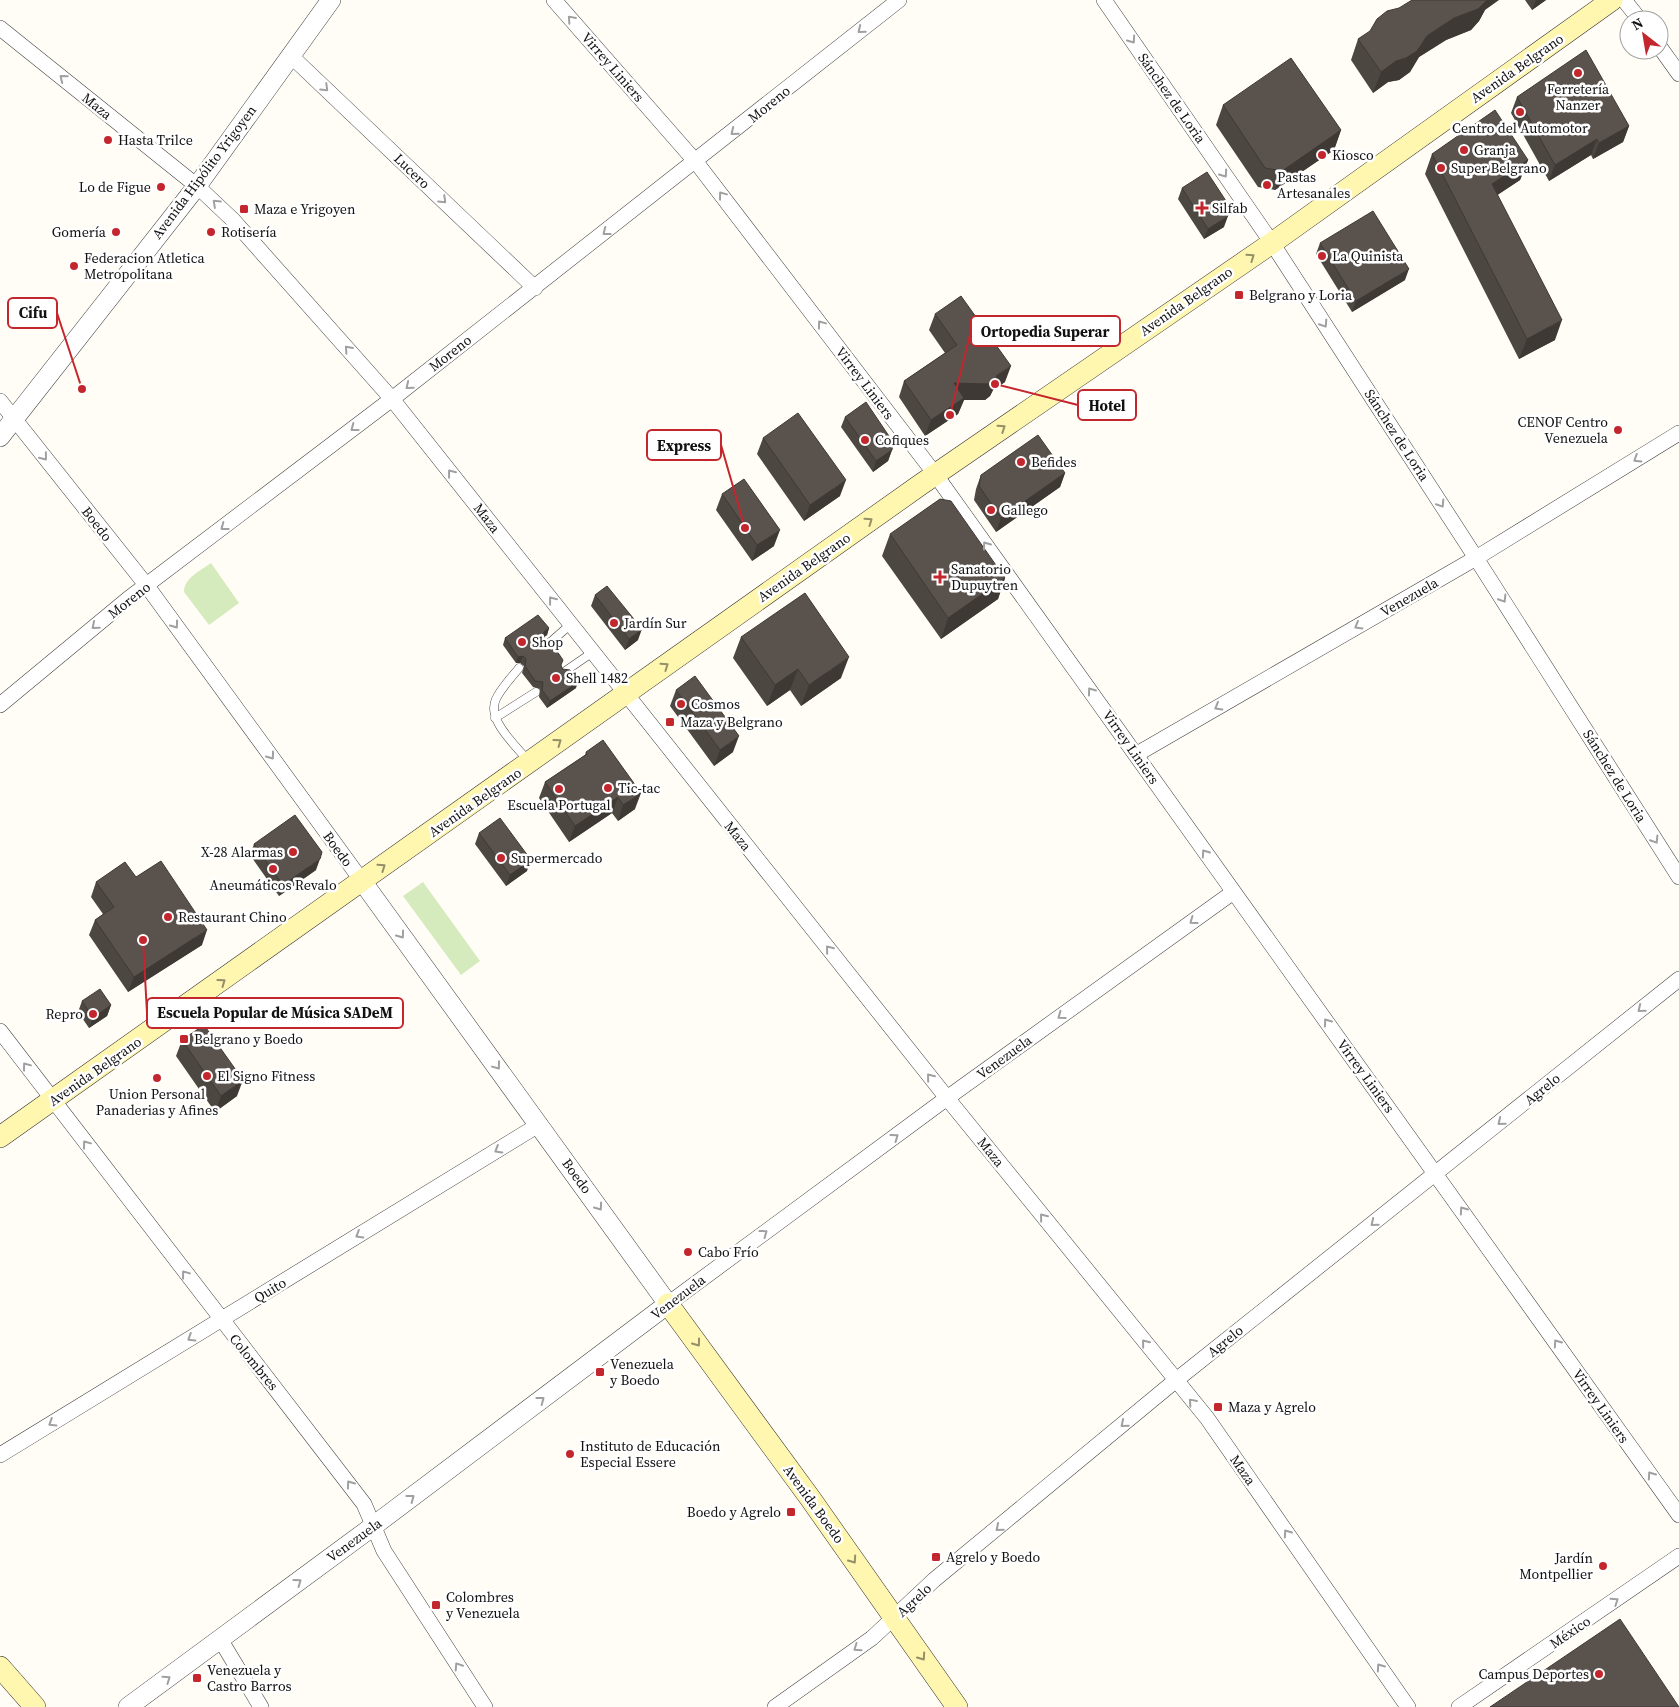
<svg xmlns="http://www.w3.org/2000/svg" width="1679" height="1707" font-family="'Source Serif 4',serif">
<style>
.green{fill:#d5ebbd}
.lines{fill:none;stroke-linecap:round;stroke-linejoin:round}
.service-casing{stroke:#444;stroke-width:9}
.minor-casing{stroke:#444;stroke-width:16}
.tertiary-casing{stroke:#444;stroke-width:20}
.secondary-casing{stroke:#333;stroke-width:22}
.service{stroke:#fff;stroke-width:8}
.minor{stroke:#fff;stroke-width:15}
.tertiary{stroke:#fff;stroke-width:19}
.secondary{stroke:#fff6b0;stroke-width:21}
.wall{fill:#4d4742}
.shaded-wall{fill:#3f3936}
.building{fill:#5a524d;stroke:#3f3936}
.oneway{stroke:#a0a0a0}
.oneway2{stroke:#948f68}
.poi-dot{fill:#c4262e;stroke:#fff;stroke-width:2}
.labels{text-anchor:middle;dominant-baseline:central;stroke-width:5;stroke-linejoin:round;paint-order:stroke}
.street-label{font-size:14px;fill:#111;stroke:#fff}
.poi-label{font-size:14px;fill:#111;stroke:#fff;text-anchor:start}
.leader{fill:none;stroke:#c4262e;stroke-width:2}
.callout-dot{fill:#c4262e;stroke:#fff;stroke-width:2}
.callout{fill:#fff;stroke:#c4262e;stroke-width:2}
.callout-label{font-size:15px;text-anchor:middle;font-weight:bold;fill:#111}
</style>
<rect width="100%" height="100%" fill="#fffdf5"/>
<path class="green" d="M211 563 239 603 209 625 184 592C184 578 200 571 211 563Z
M423 882 480 961 461 975 403 896Z"/>
<g class="lines">
<defs>
<path id="service" d="M546 646 571 624
M519 668C512 677 501 688 496 699 486 720 516 745 528 761
M564 672 593 652
M495 718 536 692"/>
<path id="minor" d="M554 0 696 162 935 474 1679 1515
M1104 0 1272 243 1476 558 1679 877
M1624 0 1640 20
M0 28 197 186 233 220 392 399 947 1098 1207 1418 1408 1707
M1659 46 1679 74
M290 55 535 288
M0 401 147 586 362 881
M0 705 128 599 392 399 899 0
M1137 754 1476 558 1679 433
M0 1031 364 1504 384 1551 485 1707
M668 1304 947 1098 1232 893
M0 1455 540 1124
M220 1639 261 1707
M775 1707 872 1638 934 1580 1175 1381 1679 979
M1459 1707 1679 1556"/>
<path id="tertiary" d="M0 437 197 186 331 0
M128 1707 372 1527 668 1304 362 881"/>
<path id="secondary" d="M0 1137 920 485 1272 243 1612 0
M668 1304 810 1498 957 1707
M0 1667 35 1707"/>
</defs>
<use href="#service" class="service-casing"/>
<use href="#minor" class="minor-casing"/>
<use href="#tertiary" class="tertiary-casing"/>
<use href="#secondary" class="secondary-casing"/>
<use href="#service" class="service"/>
<use href="#minor" class="minor"/>
<use href="#tertiary" class="tertiary"/>
<use href="#secondary" class="secondary"/>
</g>
<path class="wall" d="M1525 0H1546L1532 10Z
M1485 10 1479 21 1471 30 1446 40 1419 57 1410 72 1399 80 1388 82 1373 93 1351 60 1358 39Z
M1517 97 1629 126 1623 142 1593 159 1591 155 1549 181 1511 113Z
M1223 105 1341 130 1334 150 1275 190 1258 187 1216 125Z
M1432 154 1528 160 1520 180 1497 195 1555 340 1519 359 1425 174Z
M1182 188 1224 227 1204 239 1178 199Z
M1320 243 1405 280 1352 312 1316 254Z
M935 314 1005 382 993 390 990 396 985 400H964L958 414 925 436 899 397 904 381 945 353 929 330Z
M845 417 892 450 888 461 873 472 841 427Z
M763 438 840 496 804 521 757 454Z
M1065 473 1060 487 996 532 974 500 976 489 981 475Z
M722 494 774 546 752 561 716 510Z
M890 534 1005 578 998 599 941 639 882 556Z
M595 595 638 640 625 650 591 606Z
M549 628 547 635 544 637V643L561 666 576 688 547 708 539 697 540 689 533 687 522 673 524 666 520 663H516L503 645 505 638Z
M741 637 841 678 801 706 790 690 767 706 733 658Z
M676 690 733 752 714 766 670 706Z
M586 752 635 809 618 821 612 813 569 842 539 798 545 782 585 755Z
M479 833 527 871 506 886 475 844Z
M254 844 316 870 279 896 250 855Z
M136 877 202 945 128 992 89 935 95 920 103 914 91 897 96 882Z
M82 1001 111 1005 107 1016 89 1028 78 1012Z
M182 1040 237 1096 215 1112 176 1056Z"/>
<path class="shaded-wall" d="M1487 0H1499L1485 10 1479 21 1471 30 1446 40 1419 57 1410 72 1399 80 1388 82 1373 93 1381 72 1427 36 1454 18Z
M1536 0H1546L1532 10Z
M1629 126 1623 142 1593 159 1599 143Z
M1341 130 1334 150 1275 190 1282 171Z
M1597 139 1591 155 1549 181 1555 165Z
M1528 160 1520 180 1484 204 1492 184Z
M1228 216 1224 227 1204 239 1208 229Z
M1409 269 1405 280 1352 312 1356 301Z
M1562 320 1555 340 1519 359 1527 339Z
M1011 366 1005 382 993 390 990 396 985 400H964L958 414 925 436 931 420 954 383 997 375Z
M892 450 888 461 873 472 876 461Z
M1065 473 1060 487 996 532 1001 518Z
M846 480 840 496 804 521 810 505Z
M780 530 774 546 752 561 757 545Z
M1005 578 998 599 941 639 948 618Z
M549 628 547 635 541 639 544 632Z
M642 629 638 640 625 650 629 639Z
M523 656 520 663H516L518 657Z
M849 657 841 678 801 706 809 685Z
M798 669 790 690 767 706 775 685Z
M578 682 576 688 547 708 550 701Z
M739 736 733 752 714 766 720 750Z
M641 793 635 809 618 821 623 805Z
M618 797 612 813 569 842 575 826Z
M320 859 316 870 279 896 283 885Z
M531 860 527 871 506 886 510 875Z
M207 930 202 945 128 992 134 977Z
M111 1005 107 1016 89 1028 93 1018Z
M243 1080 237 1096 215 1112 221 1096Z"/>
<path class="building" d="M1412 0H1487L1478 9 1454 18 1427 36 1417 51 1406 58 1396 61 1381 72 1358 39 1370 31 1377 19 1387 11 1399 8Z
M1586 50 1629 126 1599 143 1597 139 1555 165 1517 97Z
M1291 58 1341 130 1282 171 1265 168 1223 105Z
M1495 110 1528 160 1492 184 1562 320 1527 339 1432 154Z
M1207 172 1230 207 1228 216 1208 229 1182 188Z
M1373 211 1409 269 1356 301 1320 243Z
M961 296 1011 366 997 375 996 380 991 384 954 383 964 398 931 420 904 381 957 345 935 314Z
M866 402 893 442 892 450 876 461 845 417Z
M798 413 846 480 810 505 763 438Z
M1038 435 1065 473 1001 518 979 486 981 475Z
M744 479 780 530 757 545 722 494Z
M940 499 951 501 1005 578 948 618 890 534Z
M607 586 642 629 629 639 595 595Z
M805 593 849 657 809 685 798 669 775 685 741 637Z
M538 615 549 628 544 632V643L552 644 563 660 561 665 562 669 570 670 578 682 550 701 542 690 543 682 535 681 525 666 526 659 523 656 518 657 505 638Z
M695 676 739 736 720 750 676 690Z
M603 740 641 793 623 805 618 797 575 826 545 782 587 754 586 752Z
M295 815 322 852 320 859 283 885 254 844Z
M500 818 531 860 510 875 479 833Z
M161 861 207 930 134 977 95 920 114 907 96 882 125 862 136 877Z
M100 989 111 1005 93 1018 82 1001Z
M204 1025 243 1080 221 1096 182 1040Z
M1620 1619 1679 1707H1490Z"/>
<defs><path id="oneway-chevron" d="M-2-3.5L2.5 0L-2 3.5" fill="none" stroke-width="1.6" stroke-linecap="round" stroke-linejoin="round" transform="scale(1.25)"/></defs>
<g class="oneway">
<use href="#oneway-chevron" transform="translate(571 19) rotate(-131)"/>
<use href="#oneway-chevron" transform="translate(861 30) rotate(141)"/>
<use href="#oneway-chevron" transform="translate(1132 40) rotate(55)"/>
<use href="#oneway-chevron" transform="translate(63 78) rotate(-141)"/>
<use href="#oneway-chevron" transform="translate(325 88) rotate(44)"/>
<use href="#oneway-chevron" transform="translate(734 132) rotate(141)"/>
<use href="#oneway-chevron" transform="translate(1224 174) rotate(55)"/>
<use href="#oneway-chevron" transform="translate(722 195) rotate(-127)"/>
<use href="#oneway-chevron" transform="translate(443 200) rotate(44)"/>
<use href="#oneway-chevron" transform="translate(216 203) rotate(-137)"/>
<use href="#oneway-chevron" transform="translate(606 232) rotate(142)"/>
<use href="#oneway-chevron" transform="translate(821 324) rotate(-127)"/>
<use href="#oneway-chevron" transform="translate(1324 324) rotate(57)"/>
<use href="#oneway-chevron" transform="translate(348 349) rotate(-132)"/>
<use href="#oneway-chevron" transform="translate(409 386) rotate(141)"/>
<use href="#oneway-chevron" transform="translate(354 428) rotate(143)"/>
<use href="#oneway-chevron" transform="translate(44 457) rotate(52)"/>
<use href="#oneway-chevron" transform="translate(1637 459) rotate(148)"/>
<use href="#oneway-chevron" transform="translate(451 473) rotate(-128)"/>
<use href="#oneway-chevron" transform="translate(1441 504) rotate(57)"/>
<use href="#oneway-chevron" transform="translate(224 527) rotate(143)"/>
<use href="#oneway-chevron" transform="translate(986 545) rotate(-126)"/>
<use href="#oneway-chevron" transform="translate(1503 599) rotate(58)"/>
<use href="#oneway-chevron" transform="translate(552 600) rotate(-128)"/>
<use href="#oneway-chevron" transform="translate(175 625) rotate(54)"/>
<use href="#oneway-chevron" transform="translate(95 626) rotate(140)"/>
<use href="#oneway-chevron" transform="translate(1358 626) rotate(150)"/>
<use href="#oneway-chevron" transform="translate(1091 691) rotate(-126)"/>
<use href="#oneway-chevron" transform="translate(1218 707) rotate(150)"/>
<use href="#oneway-chevron" transform="translate(271 756) rotate(54)"/>
<use href="#oneway-chevron" transform="translate(1655 840) rotate(58)"/>
<use href="#oneway-chevron" transform="translate(1205 853) rotate(-125)"/>
<use href="#oneway-chevron" transform="translate(1193 921) rotate(144)"/>
<use href="#oneway-chevron" transform="translate(401 935) rotate(54)"/>
<use href="#oneway-chevron" transform="translate(829 949) rotate(-129)"/>
<use href="#oneway-chevron" transform="translate(1641 1009) rotate(141)"/>
<use href="#oneway-chevron" transform="translate(1061 1016) rotate(144)"/>
<use href="#oneway-chevron" transform="translate(1327 1022) rotate(-126)"/>
<use href="#oneway-chevron" transform="translate(26 1066) rotate(-127)"/>
<use href="#oneway-chevron" transform="translate(497 1066) rotate(53)"/>
<use href="#oneway-chevron" transform="translate(930 1077) rotate(-129)"/>
<use href="#oneway-chevron" transform="translate(1501 1122) rotate(141)"/>
<use href="#oneway-chevron" transform="translate(895 1137) rotate(-36)"/>
<use href="#oneway-chevron" transform="translate(86 1144) rotate(-127)"/>
<use href="#oneway-chevron" transform="translate(498 1150) rotate(149)"/>
<use href="#oneway-chevron" transform="translate(599 1207) rotate(54)"/>
<use href="#oneway-chevron" transform="translate(1463 1210) rotate(-125)"/>
<use href="#oneway-chevron" transform="translate(1043 1217) rotate(-129)"/>
<use href="#oneway-chevron" transform="translate(1374 1223) rotate(141)"/>
<use href="#oneway-chevron" transform="translate(764 1233) rotate(-36)"/>
<use href="#oneway-chevron" transform="translate(359 1235) rotate(149)"/>
<use href="#oneway-chevron" transform="translate(185 1274) rotate(-127)"/>
<use href="#oneway-chevron" transform="translate(191 1338) rotate(148)"/>
<use href="#oneway-chevron" transform="translate(1145 1343) rotate(-129)"/>
<use href="#oneway-chevron" transform="translate(1557 1343) rotate(-125)"/>
<use href="#oneway-chevron" transform="translate(541 1400) rotate(-37)"/>
<use href="#oneway-chevron" transform="translate(1192 1402) rotate(-131)"/>
<use href="#oneway-chevron" transform="translate(52 1423) rotate(148)"/>
<use href="#oneway-chevron" transform="translate(1124 1424) rotate(140)"/>
<use href="#oneway-chevron" transform="translate(1651 1475) rotate(-125)"/>
<use href="#oneway-chevron" transform="translate(350 1484) rotate(-126)"/>
<use href="#oneway-chevron" transform="translate(411 1498) rotate(-37)"/>
<use href="#oneway-chevron" transform="translate(999 1528) rotate(140)"/>
<use href="#oneway-chevron" transform="translate(1287 1533) rotate(-125)"/>
<use href="#oneway-chevron" transform="translate(298 1582) rotate(-36)"/>
<use href="#oneway-chevron" transform="translate(1615 1601) rotate(-34)"/>
<use href="#oneway-chevron" transform="translate(857 1648) rotate(145)"/>
<use href="#oneway-chevron" transform="translate(458 1666) rotate(-123)"/>
<use href="#oneway-chevron" transform="translate(1380 1667) rotate(-125)"/>
<use href="#oneway-chevron" transform="translate(167 1679) rotate(-35)"/>
</g>
<g class="oneway2">
<use href="#oneway-chevron" transform="translate(1251 257) rotate(-35)"/>
<use href="#oneway-chevron" transform="translate(1002 428) rotate(-34)"/>
<use href="#oneway-chevron" transform="translate(869 521) rotate(-35)"/>
<use href="#oneway-chevron" transform="translate(665 666) rotate(-35)"/>
<use href="#oneway-chevron" transform="translate(558 742) rotate(-36)"/>
<use href="#oneway-chevron" transform="translate(382 867) rotate(-35)"/>
<use href="#oneway-chevron" transform="translate(222 982) rotate(-36)"/>
<use href="#oneway-chevron" transform="translate(697 1343) rotate(54)"/>
<use href="#oneway-chevron" transform="translate(853 1560) rotate(55)"/>
<use href="#oneway-chevron" transform="translate(922 1657) rotate(55)"/>
</g>
<g class="poi-dot">
<circle cx="1578" cy="73" r="5"/>
<circle cx="1520" cy="112" r="5"/>
<circle cx="108" cy="140" r="5"/>
<circle cx="1464" cy="150" r="5"/>
<circle cx="1322" cy="155" r="5"/>
<circle cx="1441" cy="168" r="5"/>
<circle cx="1267" cy="185" r="5"/>
<circle cx="161" cy="187" r="5"/>
<path d="M1199.5 200.5h5v5h5v5h-5v5h-5v-5h-5v-5h5z"/>
<rect x="239" y="204" width="10" height="10" rx="2.5"/>
<circle cx="116" cy="232" r="5"/>
<circle cx="211" cy="232" r="5"/>
<circle cx="1322" cy="256" r="5"/>
<circle cx="74" cy="266" r="5"/>
<rect x="1234" y="290" width="10" height="10" rx="2.5"/>
<circle cx="1618" cy="430" r="5"/>
<circle cx="865" cy="440" r="5"/>
<circle cx="1021" cy="462" r="5"/>
<circle cx="991" cy="510" r="5"/>
<path d="M937.5 569.5h5v5h5v5h-5v5h-5v-5h-5v-5h5z"/>
<circle cx="614" cy="623" r="5"/>
<circle cx="522" cy="642" r="5"/>
<circle cx="556" cy="678" r="5"/>
<circle cx="681" cy="704" r="5"/>
<rect x="665" y="717" width="10" height="10" rx="2.5"/>
<circle cx="608" cy="788" r="5"/>
<circle cx="559" cy="789" r="5"/>
<circle cx="293" cy="852" r="5"/>
<circle cx="501" cy="858" r="5"/>
<circle cx="273" cy="869" r="5"/>
<circle cx="168" cy="917" r="5"/>
<circle cx="93" cy="1014" r="5"/>
<rect x="179" y="1034" width="10" height="10" rx="2.5"/>
<circle cx="207" cy="1076" r="5"/>
<circle cx="157" cy="1078" r="5"/>
<circle cx="688" cy="1252" r="5"/>
<rect x="595" y="1367" width="10" height="10" rx="2.5"/>
<rect x="1213" y="1402" width="10" height="10" rx="2.5"/>
<circle cx="570" cy="1454" r="5"/>
<rect x="786" y="1507" width="10" height="10" rx="2.5"/>
<rect x="931" y="1552" width="10" height="10" rx="2.5"/>
<circle cx="1603" cy="1566" r="5"/>
<rect x="431" y="1600" width="10" height="10" rx="2.5"/>
<circle cx="1599" cy="1674" r="5"/>
<rect x="192" y="1673" width="10" height="10" rx="2.5"/>
</g>
<g class="labels">
<g class="street-label">
<text transform="translate(613 67) rotate(49)">Virrey Liniers</text>
<text transform="translate(1517 68) rotate(-35)">Avenida Belgrano</text>
<text transform="translate(1172 98) rotate(55)">Sánchez de Loria</text>
<text transform="translate(769 104) rotate(-39)">Moreno</text>
<text transform="translate(97 106) rotate(39)">Maza</text>
<text transform="translate(412 171) rotate(44)">Lucero</text>
<text transform="translate(204 172) rotate(-53)">Avenida Hipólito Yrigoyen</text>
<text transform="translate(1186 301) rotate(-35)">Avenida Belgrano</text>
<text transform="translate(450 353) rotate(-38)">Moreno</text>
<text transform="translate(865 383) rotate(53)">Virrey Liniers</text>
<text transform="translate(1397 435) rotate(57)">Sánchez de Loria</text>
<text transform="translate(487 518) rotate(52)">Maza</text>
<text transform="translate(97 524) rotate(52)">Boedo</text>
<text transform="translate(804 567) rotate(-35)">Avenida Belgrano</text>
<text transform="translate(1409 597) rotate(-30)">Venezuela</text>
<text transform="translate(129 600) rotate(-38)">Moreno</text>
<text transform="translate(1131 747) rotate(55)">Virrey Liniers</text>
<text transform="translate(1615 776) rotate(58)">Sánchez de Loria</text>
<text transform="translate(475 802) rotate(-35)">Avenida Belgrano</text>
<text transform="translate(738 836) rotate(51)">Maza</text>
<text transform="translate(338 849) rotate(54)">Boedo</text>
<text transform="translate(1004 1057) rotate(-36)">Venezuela</text>
<text transform="translate(95 1071) rotate(-35)">Avenida Belgrano</text>
<text transform="translate(1366 1076) rotate(54)">Virrey Liniers</text>
<text transform="translate(1542 1089) rotate(-39)">Agrelo</text>
<text transform="translate(991 1152) rotate(51)">Maza</text>
<text transform="translate(577 1176) rotate(54)">Boedo</text>
<text transform="translate(270 1290) rotate(-31)">Quito</text>
<text transform="translate(678 1297) rotate(-37)">Venezuela</text>
<text transform="translate(1225 1341) rotate(-39)">Agrelo</text>
<text transform="translate(254 1362) rotate(51)">Colombres</text>
<text transform="translate(1601 1406) rotate(55)">Virrey Liniers</text>
<text transform="translate(1243 1470) rotate(55)">Maza</text>
<text transform="translate(814 1504) rotate(54)">Avenida Boedo</text>
<text transform="translate(354 1540) rotate(-36)">Venezuela</text>
<text transform="translate(914 1600) rotate(-43)">Agrelo</text>
<text transform="translate(1570 1632) rotate(-34)">México</text>
</g>
<g class="poi-label">
<text x="1578" y="89" text-anchor="middle">Ferretería<tspan x="1578" dy="16">Nanzer</tspan></text>
<text x="1520" y="128" text-anchor="middle">Centro del Automotor</text>
<text x="118" y="140">Hasta Trilce</text>
<text x="1474" y="150">Granja</text>
<text x="1332" y="155">Kiosco</text>
<text x="1451" y="168">Super Belgrano</text>
<text x="1277" y="177">Pastas<tspan x="1277" dy="16">Artesanales</tspan></text>
<text x="151" y="187" text-anchor="end">Lo de Figue</text>
<text x="1212" y="208">Silfab</text>
<text x="254" y="209">Maza e Yrigoyen</text>
<text x="106" y="232" text-anchor="end">Gomería</text>
<text x="221" y="232">Rotisería</text>
<text x="1332" y="256">La Quinista</text>
<text x="84" y="258">Federacion Atletica<tspan x="84" dy="16">Metropolitana</tspan></text>
<text x="1249" y="295">Belgrano y Loria</text>
<text x="1608" y="422" text-anchor="end">CENOF Centro<tspan x="1608" dy="16">Venezuela</tspan></text>
<text x="875" y="440">Cofiques</text>
<text x="1031" y="462">Befides</text>
<text x="1001" y="510">Gallego</text>
<text x="951" y="569">Sanatorio<tspan x="951" dy="16">Dupuytren</tspan></text>
<text x="624" y="623">Jardín Sur</text>
<text x="532" y="642">Shop</text>
<text x="566" y="678">Shell 1482</text>
<text x="691" y="704">Cosmos</text>
<text x="680" y="722">Maza y Belgrano</text>
<text x="618" y="788">Tic-tac</text>
<text x="559" y="805" text-anchor="middle">Escuela Portugal</text>
<text x="283" y="852" text-anchor="end">X-28 Alarmas</text>
<text x="511" y="858">Supermercado</text>
<text x="273" y="885" text-anchor="middle">Aneumáticos Revalo</text>
<text x="178" y="917">Restaurant Chino</text>
<text x="83" y="1014" text-anchor="end">Repro</text>
<text x="194" y="1039">Belgrano y Boedo</text>
<text x="217" y="1076">El Signo Fitness</text>
<text x="157" y="1094" text-anchor="middle">Union Personal<tspan x="157" dy="16">Panaderias y Afines</tspan></text>
<text x="698" y="1252">Cabo Frío</text>
<text x="610" y="1364">Venezuela<tspan x="610" dy="16">y Boedo</tspan></text>
<text x="1228" y="1407">Maza y Agrelo</text>
<text x="580" y="1446">Instituto de Educación<tspan x="580" dy="16">Especial Essere</tspan></text>
<text x="781" y="1512" text-anchor="end">Boedo y Agrelo</text>
<text x="946" y="1557">Agrelo y Boedo</text>
<text x="1593" y="1558" text-anchor="end">Jardín<tspan x="1593" dy="16">Montpellier</tspan></text>
<text x="446" y="1597">Colombres<tspan x="446" dy="16">y Venezuela</tspan></text>
<text x="207" y="1670">Venezuela y<tspan x="207" dy="16">Castro Barros</tspan></text>
<text x="1589" y="1674" text-anchor="end">Campus Deportes</text>
</g>
</g>
<path class="leader" d="M82 389L57 313M950 415L971 331M995 384L1078 405M745 528L721 445M143 940L147 1013"/>
<g class="callout-dot">
<circle cx="82" cy="389" r="5"/>
<circle cx="950" cy="415" r="5"/>
<circle cx="995" cy="384" r="5"/>
<circle cx="745" cy="528" r="5"/>
<circle cx="143" cy="940" r="5"/>
</g>
<g class="callout">
<rect x="8" y="298" width="49" height="30" rx="5"/>
<rect x="971" y="316" width="149" height="30" rx="5"/>
<rect x="1078" y="390" width="58" height="30" rx="5"/>
<rect x="647" y="430" width="74" height="30" rx="5"/>
<rect x="147" y="998" width="256" height="30" rx="5"/>
</g>
<g class="callout-label">
<text x="33" y="318">Cifu</text>
<text x="1045" y="337">Ortopedia Superar</text>
<text x="1107" y="411">Hotel</text>
<text x="684" y="451">Express</text>
<text x="275" y="1018">Escuela Popular de Música SADeM</text>
</g>
<g transform="translate(1644 35) rotate(329)"><circle r="24" fill="#ffffff" stroke="#a0a0a0"/>
<path d="M0-4L9 19L0 12L-9 19Z" fill="#c4262e"/>
<text y="-8" font-size="14" font-weight="bold" text-anchor="middle" fill="#111111">N</text>
</g>
</svg>
